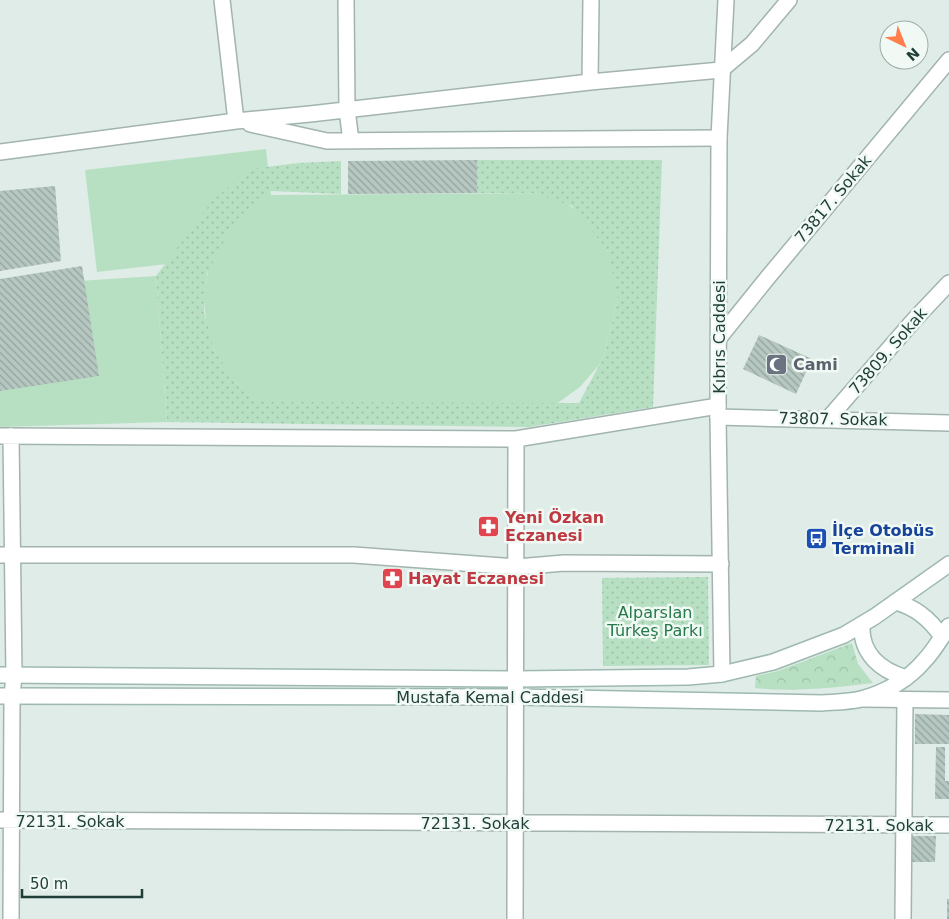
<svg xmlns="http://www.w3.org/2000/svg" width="949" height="919" font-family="'DejaVu Sans',sans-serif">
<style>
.grass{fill:#b7e0c3}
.forest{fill:url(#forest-crowns)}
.park{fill:url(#park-dots)}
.building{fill:url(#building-back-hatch)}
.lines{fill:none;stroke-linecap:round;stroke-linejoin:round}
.minor-casing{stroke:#a2b4af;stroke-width:18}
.tertiary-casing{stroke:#a2b4af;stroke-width:18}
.secondary-casing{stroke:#9db9b0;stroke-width:18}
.minor{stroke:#fff;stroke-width:15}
.tertiary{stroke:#fff;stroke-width:15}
.secondary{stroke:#fff;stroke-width:15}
.labels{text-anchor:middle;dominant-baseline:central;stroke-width:5;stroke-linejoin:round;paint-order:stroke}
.street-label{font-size:16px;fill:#1f3e37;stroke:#f1f9f5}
.worship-label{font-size:16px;font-weight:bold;fill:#5b616d;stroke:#f1f9f5;text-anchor:start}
.health-label{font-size:16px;font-weight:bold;fill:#be3a42;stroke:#f1f9f5;text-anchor:start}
.transit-label{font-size:16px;font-weight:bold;fill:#164399;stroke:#f1f9f5;text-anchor:start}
.park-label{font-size:16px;fill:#267949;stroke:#f1f9f5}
</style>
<defs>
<pattern id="forest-crowns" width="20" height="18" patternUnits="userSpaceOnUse" patternTransform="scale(1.25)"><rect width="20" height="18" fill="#b7e0c3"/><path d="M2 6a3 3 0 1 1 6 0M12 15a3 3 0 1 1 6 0" fill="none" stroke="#9dc1a8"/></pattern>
<pattern id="park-dots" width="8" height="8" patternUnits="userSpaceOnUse" patternTransform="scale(1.25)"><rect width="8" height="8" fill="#b7e0c3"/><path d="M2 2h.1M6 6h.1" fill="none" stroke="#9dc1a8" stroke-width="1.8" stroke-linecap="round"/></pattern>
<pattern id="building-back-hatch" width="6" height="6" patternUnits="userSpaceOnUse" patternTransform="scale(1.25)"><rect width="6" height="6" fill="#b5c7c0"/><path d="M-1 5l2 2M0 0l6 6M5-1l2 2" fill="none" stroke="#93a39d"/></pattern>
</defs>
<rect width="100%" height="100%" fill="#e0ece7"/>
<path class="grass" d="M266 149 271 195 551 193 579 212 608 251 612 260 618 299 604 356 599 365 580 387 552 407 259 402C209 368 195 315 211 259L97 272 85 170Z
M156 276 167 422 0 427V286Z"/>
<path class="forest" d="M852 643 858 664 873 683C833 688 794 692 755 688L756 676 778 671Z"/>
<path class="park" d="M477 160H662L653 407 529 427 167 422 156 276 213 200 250 169 298 163 341 161V194L271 191 235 221 207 273 204 312 214 350 236 383 259 402 579 403 604 356 618 299 608 251 572 206 535 193H477Z
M708 577 709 665 603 666 602 578Z"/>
<path class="building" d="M477 160V193L348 194V161Z
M55 186 61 261 0 271V191Z
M82 266 99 376 0 391V279Z
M759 335 812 359 796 394 743 369Z
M915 714 949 715V744H915Z
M936 747H945V781H949V799H935Z
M912 836H936L935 862H912Z
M947 899H949V919H947Z"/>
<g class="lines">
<defs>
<path id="minor" d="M222 0 236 121
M346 0 347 110 351 141
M590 82 591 0
M250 124 327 141 719 138
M0 152 236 121 310 114 590 82 721 70 752 44 789 0
M719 338 769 276 949 60
M718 417 949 423
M828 419 914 320 949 283
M0 436 516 439 718 406
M0 555H354L517 567 564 563 721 564
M0 820 949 825
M11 919 12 696 14 676 11 436
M515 919 516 439
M903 919 905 700"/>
<path id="tertiary" d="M722 674 718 417 719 138 726 0
M863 699 949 700"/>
<path id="secondary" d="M895 602C916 607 930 619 942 637
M862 624C860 653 880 670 906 678
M0 675 516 679 688 677 722 674 773 662 844 635 874 617 949 564
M0 696 516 697 822 703C835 702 849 702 861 699 885 693 909 679 924 661 934 651 941 638 949 626"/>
</defs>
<use href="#minor" class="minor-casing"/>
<use href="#tertiary" class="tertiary-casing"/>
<use href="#secondary" class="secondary-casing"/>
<use href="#minor" class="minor"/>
<use href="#tertiary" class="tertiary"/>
<use href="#secondary" class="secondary"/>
</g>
<defs>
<symbol id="mosque-square" viewBox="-11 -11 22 22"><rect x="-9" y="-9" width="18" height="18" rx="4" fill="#6b7280" stroke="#f1f9f5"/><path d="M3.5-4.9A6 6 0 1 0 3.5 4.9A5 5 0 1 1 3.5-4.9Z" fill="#fff"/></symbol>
<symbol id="pharmacy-square" viewBox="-11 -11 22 22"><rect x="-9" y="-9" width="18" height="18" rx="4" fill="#e0444e" stroke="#f1f9f5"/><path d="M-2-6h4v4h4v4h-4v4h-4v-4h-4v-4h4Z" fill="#fff"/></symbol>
<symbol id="bus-square" viewBox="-11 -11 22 22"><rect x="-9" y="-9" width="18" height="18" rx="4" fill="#1a4fb4" stroke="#f1f9f5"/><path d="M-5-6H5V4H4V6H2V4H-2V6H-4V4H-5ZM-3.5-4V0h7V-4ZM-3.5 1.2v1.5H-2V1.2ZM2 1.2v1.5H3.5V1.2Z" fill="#fff"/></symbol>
</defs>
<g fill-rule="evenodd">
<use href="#mosque-square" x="764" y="352" width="25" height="25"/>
<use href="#pharmacy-square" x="476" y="514" width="25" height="25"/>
<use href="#bus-square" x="804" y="526" width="25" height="25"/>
<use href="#pharmacy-square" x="380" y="566" width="25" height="25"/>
</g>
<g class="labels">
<g class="street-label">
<text transform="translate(833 199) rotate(-50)">73817. Sokak</text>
<text transform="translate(719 337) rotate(-90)">Kıbrıs Caddesi</text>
<text transform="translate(888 351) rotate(-49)">73809. Sokak</text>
<text transform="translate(833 419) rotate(1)">73807. Sokak</text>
<text x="490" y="697">Mustafa Kemal Caddesi</text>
<text x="70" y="821">72131. Sokak</text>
<text x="475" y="823">72131. Sokak</text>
<text x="879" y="825">72131. Sokak</text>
</g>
<g class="worship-label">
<text x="793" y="364">Cami</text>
</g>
<g class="health-label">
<text x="505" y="517">Yeni Özkan<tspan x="505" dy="18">Eczanesi</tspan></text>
<text x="408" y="578">Hayat Eczanesi</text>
</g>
<g class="transit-label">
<text x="832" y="530">İlçe Otobüs<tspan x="832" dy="18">Terminali</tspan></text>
</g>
<g class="park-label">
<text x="655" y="612">Alparslan<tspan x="655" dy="18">Türkeş Parkı</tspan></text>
</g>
</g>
<g transform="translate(904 45) rotate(137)"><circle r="24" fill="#f1f9f5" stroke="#9daea9"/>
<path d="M0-4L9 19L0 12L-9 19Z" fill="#ff7e4c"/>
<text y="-8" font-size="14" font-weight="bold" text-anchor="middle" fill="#1f3e37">N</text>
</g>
<path d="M22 889v8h120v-8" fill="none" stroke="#1f3e37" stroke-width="2.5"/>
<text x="30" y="889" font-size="15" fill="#1f3e37" stroke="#f1f9f5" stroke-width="4" paint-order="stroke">50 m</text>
</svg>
